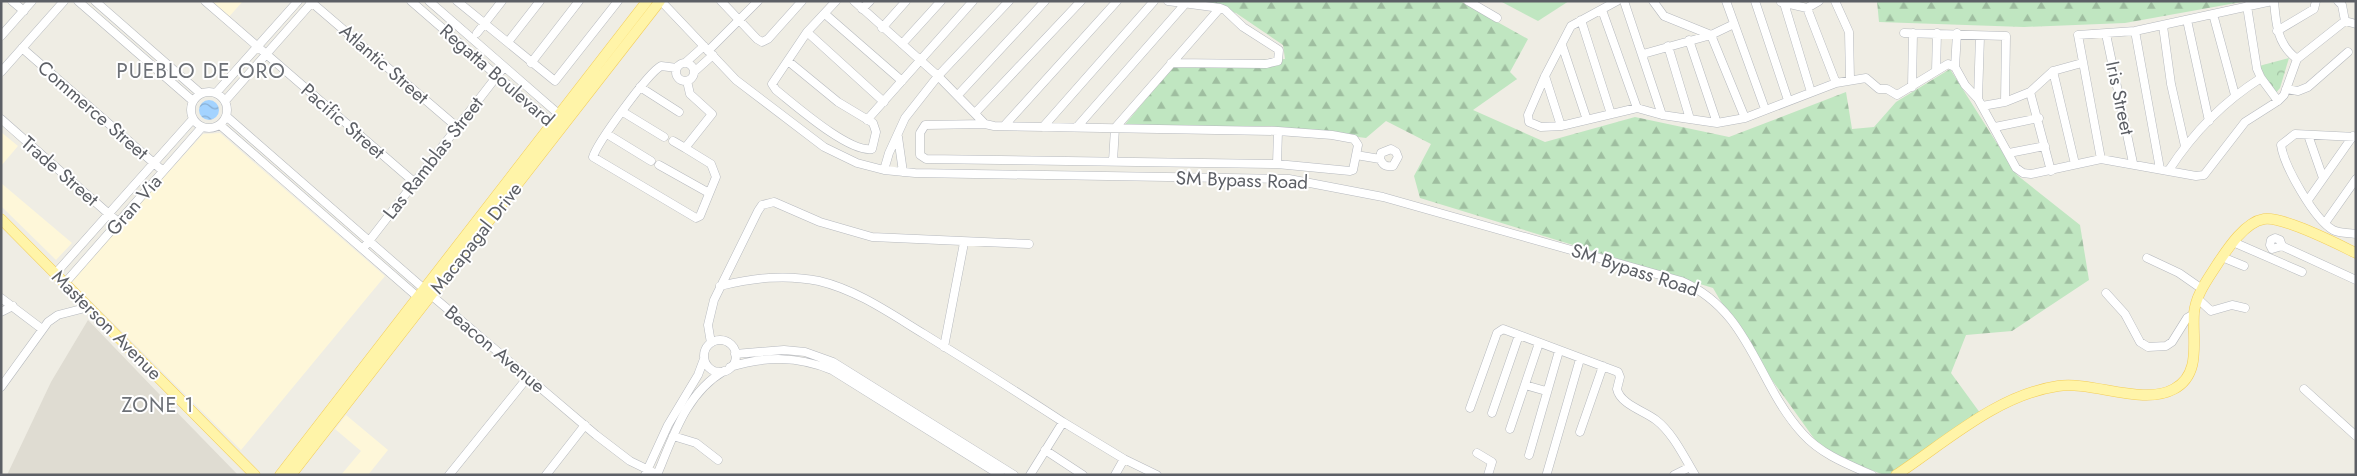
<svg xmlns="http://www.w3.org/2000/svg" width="2357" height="476" font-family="Jost,sans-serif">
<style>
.commercial{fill:#fef7d9}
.education{fill:#dfdcd2}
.green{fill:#c0e6c1}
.forest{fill:url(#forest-firs)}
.park{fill:url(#park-crowns)}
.water{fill:url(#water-waves)}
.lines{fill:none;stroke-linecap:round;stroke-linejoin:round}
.minor-casing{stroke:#b6b9be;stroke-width:9}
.major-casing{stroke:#f3cd58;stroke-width:11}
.minor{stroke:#fff;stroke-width:8}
.major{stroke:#fff4a8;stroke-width:10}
.labels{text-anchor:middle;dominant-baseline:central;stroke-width:4;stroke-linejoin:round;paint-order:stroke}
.street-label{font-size:19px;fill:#5c5f65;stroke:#fff}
.neighbourhood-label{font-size:20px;letter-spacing:1px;fill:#6d7177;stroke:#fff}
.quarter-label{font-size:21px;letter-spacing:1px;fill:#6d7177;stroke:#fff}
</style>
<defs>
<pattern id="forest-firs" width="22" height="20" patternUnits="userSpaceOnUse" patternTransform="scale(1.25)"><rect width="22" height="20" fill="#c0e6c1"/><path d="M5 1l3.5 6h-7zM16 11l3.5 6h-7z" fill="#9fbea0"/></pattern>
<pattern id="park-crowns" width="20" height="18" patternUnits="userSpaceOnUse" patternTransform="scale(1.25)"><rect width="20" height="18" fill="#c0e6c1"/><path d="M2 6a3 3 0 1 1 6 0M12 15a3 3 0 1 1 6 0" fill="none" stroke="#9fbea0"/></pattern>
<pattern id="water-waves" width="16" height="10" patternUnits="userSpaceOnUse" patternTransform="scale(1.25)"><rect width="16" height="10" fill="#a3d3ff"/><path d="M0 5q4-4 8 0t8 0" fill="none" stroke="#88aed2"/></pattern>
</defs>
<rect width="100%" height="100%" fill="#efede4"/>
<path class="commercial" d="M209 1H243L228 18Z
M1 132 18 146 1 166Z
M220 133 385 276 241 450 70 280 203 134Z
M1 183 72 243 56 260 1 206Z
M346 415 388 450 368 475H341L361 451 335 429Z"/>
<path class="education" d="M88 320 162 397 238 475H7L51 382Z"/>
<path class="green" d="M1500 1H1569L1538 21Z"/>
<path class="forest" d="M1183 1H1460L1528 39 1510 72 1517 79 1473 110 1545 142 1635 117 1729 137 1846 92 1852 129 1874 127 1896 102 1950 69 2017 175 2080 225 2089 280 2012 331 1966 335 1951 373 1983 417 1896 475H1884L1823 451 1744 341 1713 288 1420 198 1414 176 1431 144 1386 121 1366 138 1270 126 1122 128 1176 63 1285 59 1283 45 1236 13Z
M1877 1H2247L2125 23 2024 27 1879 22Z"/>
<path class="park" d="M2289 58 2280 88 2275 94 2259 66Z"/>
<path class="water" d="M199 110a10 10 0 1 1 20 0a10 10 0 1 1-20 0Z"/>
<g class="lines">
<defs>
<path id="minor" d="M12 1 24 11
M78 1 193 101
M95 1 200 93
M205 1 414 182
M310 1 457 127
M411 1 555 126
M429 1 562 117
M457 1 555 81 618 1
M661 1 736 80 824 147 857 163 884 170 915 173 1289 179 1383 197 1681 281C1751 311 1756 383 1803 434 1821 454 1847 464 1872 475
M721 1 757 39 762 42 768 39 802 1
M854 1 938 76 985 124 994 126 1278 131 1332 135 1354 139 1358 145 1353 170 1350 171 1277 164 926 159 920 155V133L925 125 985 124
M1168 1 1220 8
M1468 1 1497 18
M1617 1 1571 26 1545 76 1528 115 1529 122 1541 127 1561 126 1637 108 1662 115 1717 123 1745 118 1836 83 1866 78 1879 89H1887L1897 95 1948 64 1955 67 1965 85 1978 99 2016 168 2023 173 2031 174 2101 159 2196 176 2204 175 2245 122 2278 101 2284 95 2297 59 2345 21
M1624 1 1662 115
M1653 1 1664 16 1711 35 1745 118
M1726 1 1765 109
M1755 1 1788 100
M1835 1 1849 32 1850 79
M2274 1C2276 24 2277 44 2297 59
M2338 1 2342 5 2345 21
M1781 2 1807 8 1819 1
M1784 3 1811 92
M2247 6 2257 69 2261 78 2278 101
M1807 8 1836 83
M862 9 870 1
M1602 10 1637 108
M825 14 902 81
M2213 14 2235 95
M1581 20 1611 114
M2187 20 2209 121
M2345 21 2356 24
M2163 26 2171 84 2185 146
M882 28 906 1
M2135 31 2160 169
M2277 31 2314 9 2316 1
M807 32 884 102
M477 33 502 1
M1904 33 2006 36 2005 102
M2106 34 2133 163
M1 36 32 1
M1689 40 1717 123
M508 42 540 1
M902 44 941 1
M1562 45 1587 120
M1668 46 1690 119
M22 48 163 171
M708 51 758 1
M1643 54 1711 35 1734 24
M788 61 838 102 873 123 876 132 872 149C849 153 795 105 776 90L772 84 807 32 836 1
M676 72a9 9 0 1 1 18 0a9 9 0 1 1-18 0Z
M531 63 579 1
M685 63 704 46
M1955 67 1957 33
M677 68 661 66C648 73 597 143 593 157L696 218 700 216 716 177 711 164 685 148 712 114 690 94 687 81
M1936 71 1937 33
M2053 71 2075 164
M1 72 64 1
M694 72 713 55
M1545 76 1561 126
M640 87 679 112
M1912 87 1913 33
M2286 89 2298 91 2308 87 2348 52
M191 110a18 18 0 1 1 36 0a18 18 0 1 1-36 0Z
M2030 92 2051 171
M216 93 298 1
M958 95 1045 1
M1978 99 1980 36
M225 101 313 1
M1982 106 2005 102 2030 92 2053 71 2082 63
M623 112 664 137
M976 112 1081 1
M226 116 431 295 596 435 630 461 657 474
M1 119 118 222
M867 120 973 1
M220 125 420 299
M1004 126 1117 1
M1043 127 1154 1
M1077 127 1185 4
M1995 127 2039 118
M607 134 651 161
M2308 135 2323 178
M898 137 903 172
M2356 137 2295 134 2281 145C2284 166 2314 219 2333 230 2340 234 2348 232 2356 234
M673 141 685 148
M2009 153 2045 146
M1356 155 1380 159C1383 165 1385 167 1393 166L1398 157 1396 152 1391 149 1381 153 1380 159
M2101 159 2078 35 2135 31 2272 1
M1113 161 1115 128 1220 8 1225 10 1243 27 1279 50 1278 61 1266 64 1171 63
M1277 164 1278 131
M659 165 709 193
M884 170 889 153 905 118 938 76 1009 1
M2169 170C2193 133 2223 102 2261 78
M2308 200 2353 136
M2325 223 2356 179
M2233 242 2302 272
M366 245 504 67
M2282 246 2272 249 2270 245 2271 240 2275 238 2280 240 2282 246 2356 280
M2222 257 2244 266
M2147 258 2179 273 2202 289
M56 273 193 119
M65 283 202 127
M720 286C753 278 785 274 819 281 857 290 891 314 924 334 971 363 1017 392 1063 422L1030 475
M2106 293 2125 314 2140 342 2148 347 2166 346 2172 342 2187 318 2194 314
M1 298 42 329
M2197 298 2211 311 2232 305 2245 308
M1 312 13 306
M704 356a16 16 0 1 1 32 0a16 16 0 1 1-32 0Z
M711 343 708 325 714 300 758 211 762 205 774 202 820 222 872 237 1029 244
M944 347 964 243
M735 354 784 350 805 352 833 362 1014 475
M730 367C766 356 797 356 832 370L1000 475
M1525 385 1546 391
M1 387 48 322 58 315 89 307
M2304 389 2356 436
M1470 408 1497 333 1503 329 1618 372 1620 377 1617 389C1620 404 1644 411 1656 420 1673 433 1684 457 1695 475
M1492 413 1519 335
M1063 422 1124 459 1157 475
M1510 429 1539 343
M1580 432 1603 366
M673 436 696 443 718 460
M1045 450 1083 475
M1477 453 1492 462 1488 475
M1529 455 1559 351
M1547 473 1580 359
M449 475 528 377
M546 475 585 425
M645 475 668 425 698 375 704 359
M657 475C673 437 686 393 724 371
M1115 475 1124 459
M1674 475 1690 467"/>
<path id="major" d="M1 219 255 475
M280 475 647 1
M291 475 660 1
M1896 475C1946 442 1997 395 2058 386 2093 381 2143 406 2174 389 2202 374 2192 340 2194 313 2196 294 2208 279 2218 263 2228 248 2245 222 2264 219 2283 216 2337 244 2356 253"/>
</defs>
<use href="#minor" class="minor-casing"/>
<use href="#major" class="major-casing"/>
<use href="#minor" class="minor"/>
<use href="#major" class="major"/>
</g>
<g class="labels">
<g class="street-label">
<text transform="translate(384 64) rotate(41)">Atlantic Street</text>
<text transform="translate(497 75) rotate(41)">Regatta Boulevard</text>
<text transform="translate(2120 98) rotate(78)">Iris Street</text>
<text transform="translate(93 110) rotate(41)">Commerce Street</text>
<text transform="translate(343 121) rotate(41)">Pacific Street</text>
<text transform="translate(433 158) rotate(-52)">Las Ramblas Street</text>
<text transform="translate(60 171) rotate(41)">Trade Street</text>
<text transform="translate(1242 180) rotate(2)">SM Bypass Road</text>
<text transform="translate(134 205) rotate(-49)">Gran Via</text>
<text transform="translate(476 238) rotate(-52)">Macapagal Drive</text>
<text transform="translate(1635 270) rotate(18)">SM Bypass Road</text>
<text transform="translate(107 325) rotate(45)">Masterson Avenue</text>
<text transform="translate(495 349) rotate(40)">Beacon Avenue</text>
</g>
<g class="neighbourhood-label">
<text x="158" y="405">ZONE 1</text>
</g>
<g class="quarter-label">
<text x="201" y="71">PUEBLO DE ORO</text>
</g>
</g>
<rect width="2357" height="476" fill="none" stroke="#5c5f65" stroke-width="5"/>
</svg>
